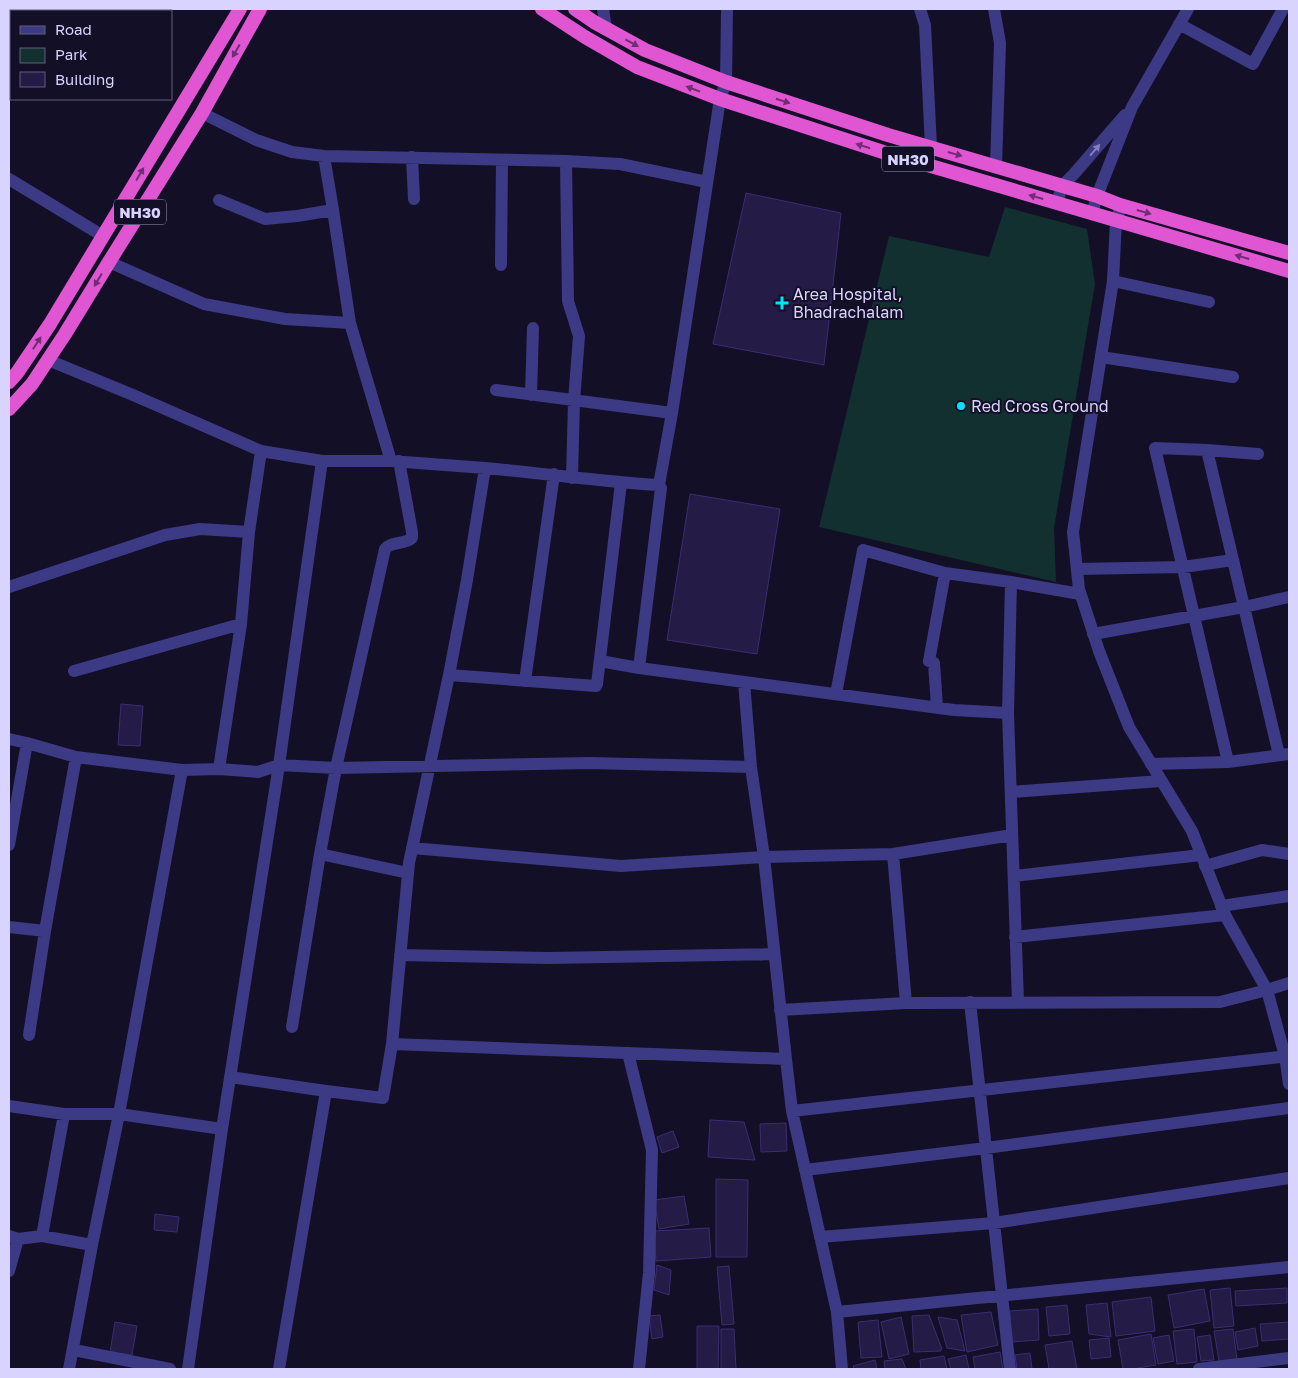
<svg xmlns="http://www.w3.org/2000/svg" width="1298" height="1378" font-family="'Golos Text',sans-serif">
<style>
.green{fill:#12302f}
.building{fill:#241b47;stroke:#3b2d73}
.lines{fill:none;stroke-linecap:round;stroke-linejoin:round}
.minor{stroke:#3d3a85;stroke-width:12}
.tertiary{stroke:#3d3a85;stroke-width:12}
.trunk{stroke:#e055d1;stroke-width:14}
.oneway{fill:#6f2e73}
.oneway2{fill:#837fbc}
.poi-dot{fill:#00e5ff;stroke:#130f26;stroke-width:2}
.labels{text-anchor:middle;dominant-baseline:central;stroke-width:4;stroke-linejoin:round;paint-order:stroke}
.shield{fill:#130f26;stroke:#9e99be;stroke-width:1}
.shield-label{font-size:15px;font-weight:bold;fill:#d9d4ff}
.poi-label{font-size:16px;fill:#d9d4ff;stroke:#130f26;text-anchor:start}
</style>
<rect width="100%" height="100%" fill="#130f26"/>
<path class="green" d="M1005 207 1087 229 1095 284 1054 528 1056 582 819 527 889 236 989 257Z"/>
<path class="building" d="M746 193 841 213 824 365 713 344Z
M690 494 780 509 757 654 667 640Z
M121 704 143 706 140 746 118 745Z
M710 1120 744 1122 755 1160 708 1157Z
M786 1123 787 1151 761 1152 760 1124Z
M673 1131 679 1147 662 1153 657 1137Z
M716 1179 748 1180 747 1257H716Z
M684 1196 689 1224 659 1229 654 1200Z
M155 1214 179 1217 177 1232 154 1230Z
M709 1228 711 1257 656 1261 654 1231Z
M657 1265 671 1270 669 1295 654 1290Z
M729 1266 734 1324 722 1325 717 1267Z
M1230 1288 1234 1326 1214 1328 1210 1290Z
M1287 1288V1303L1236 1306 1235 1291Z
M1204 1289 1210 1321 1174 1328 1168 1295Z
M1151 1297 1155 1331 1116 1336 1112 1302Z
M1107 1303 1111 1337 1089 1334 1086 1305Z
M1067 1305 1070 1334 1049 1336 1046 1307Z
M1038 1309 1039 1340 1011 1342 1010 1311Z
M991 1312 998 1345 967 1352 961 1315Z
M660 1315 663 1337 652 1339 649 1316Z
M929 1315 942 1349H941V1351L914 1352 912 1316Z
M901 1317 909 1354 889 1359 881 1322Z
M938 1317 957 1320 965 1351 947 1348Z
M878 1320 882 1357 861 1358 858 1322Z
M115 1322 137 1326 132 1355 110 1352Z
M1289 1322V1339L1262 1341 1260 1324Z
M697 1326H719L718 1369H697Z
M1255 1328 1258 1346 1238 1350 1235 1332Z
M721 1329H734L736 1369H721Z
M1194 1329 1197 1362 1177 1364 1173 1331Z
M1233 1329 1237 1359 1219 1361 1214 1331Z
M1151 1334 1156 1365 1132 1369H1123L1118 1340Z
M1169 1335 1174 1361 1158 1364 1153 1338Z
M1210 1335 1214 1360 1201 1361 1197 1337Z
M1109 1338 1111 1357 1091 1359 1089 1340Z
M1072 1341 1077 1369H1049L1045 1345Z
M1000 1352 1003 1369H975L973 1357Z
M1030 1353 1032 1369H1017L1015 1355Z
M966 1355 969 1369H951L948 1359Z
M944 1356 947 1369H921L920 1360Z
M902 1359 906 1369H885L884 1361Z
M875 1360 877 1369H854L853 1366Z"/>
<g class="lines">
<path class="minor" d="M603 9 606 29
M920 9 925 25 931 147
M994 9 1000 43 996 166
M1179 24 1253 64 1283 9
M720 99 672 413 659 485 661 488 639 668 954 710 1008 713 1011 582 1080 594
M202 113 256 140 292 152 324 156 566 161 620 164 707 182
M324 156 333 210 350 323 391 461
M412 157 414 199
M566 161 568 301 579 336 574 401 572 478
M9 179 103 236
M219 200 265 219 297 216 333 210
M1057 203 1062 186 1074 174 1125 115
M1092 214 1097 196 1132 107 1188 9
M109 262 204 304 285 319 350 323
M501 265 502 160
M1113 281 1209 302
M1101 357 1233 377
M48 360 133 395 261 451 322 461H391L485 468
M496 390 672 413
M531 395 533 328
M1207 450 1258 454
M322 461 279 765 336 768 590 763 751 767
M399 461 412 532V538C404 545 391 541 385 549L336 768 320 854 408 873
M659 485C601 482 543 473 485 468L467 580 449 675 409 863 392 1044 786 1059 764 857 751 767 744 682
M1077 569 1183 567 1233 560
M9 587 165 535 200 529 249 532
M1093 634 1244 607 1289 597
M600 661 639 668
M74 671 241 624
M449 675 596 686 597 684 621 483
M525 681 554 474
M836 694 863 550 945 573 1011 582
M937 707 934 663 929 661 945 573
M1008 713 1018 1002
M9 739 27 743 76 757 182 770 119 1114 92 1245 69 1369
M1228 762 1155 448 1207 450 1279 755
M1151 764 1228 762 1289 754
M182 770 219 769
M1011 792 1161 781
M9 845 27 743
M412 848 621 866 764 857 893 854 906 1003
M893 854 1012 835
M1205 866 1262 850 1289 854
M1014 876 1201 855
M1221 906 1289 896
M9 927 45 931
M1015 937 1225 915
M400 955 549 958 774 954
M970 1002 1010 1369
M780 1010 906 1003 1220 1002 1267 990 1289 983
M292 1027 320 854
M29 1035 45 931 76 757
M628 1053 652 1150 649 1273 639 1369
M786 1059 792 1111 1289 1056
M230 1077 326 1091
M9 1106 64 1114H119L222 1129
M792 1111 837 1312 1289 1267
M805 1170 986 1148 1289 1108
M9 1236 18 1239 42 1236 92 1245
M42 1236 64 1114
M820 1237 994 1223 1289 1178
M9 1271 18 1239
M837 1312 842 1369
M74 1350 170 1369
M188 1369 222 1129 279 765 258 772 219 769 241 624 249 532 261 451
M279 1369 326 1091 383 1098 392 1044
M1199 1369 1289 1358"/>
<path class="tertiary" d="M720 99 726 82 727 9
M1119 212 1116 221 1113 281 1073 532 1079 589 1099 651 1129 727 1192 831 1225 915 1267 990 1285 1056 1289 1084"/>
<path class="trunk" d="M542 9 585 37 637 67 720 99 883 152 1289 271
M575 9 594 22 645 50 726 82 888 135 1097 196 1120 205 1289 253
M9 382 17 373 50 324 240 9
M9 409 32 384 65 334 109 262 202 113 260 9"/>
</g>
<defs><path id="oneway-solid" d="M-6-.8H1V-3.2L6.5 0L1 3.2V.8H-6Z" transform="scale(1.25)"/></defs>
<g class="oneway">
<use href="#oneway-solid" transform="translate(632 43) rotate(29)"/>
<use href="#oneway-solid" transform="translate(236 51) rotate(120)"/>
<use href="#oneway-solid" transform="translate(693 89) rotate(-159)"/>
<use href="#oneway-solid" transform="translate(783 101) rotate(18)"/>
<use href="#oneway-solid" transform="translate(863 146) rotate(-162)"/>
<use href="#oneway-solid" transform="translate(955 154) rotate(16)"/>
<use href="#oneway-solid" transform="translate(140 174) rotate(-59)"/>
<use href="#oneway-solid" transform="translate(1036 197) rotate(-164)"/>
<use href="#oneway-solid" transform="translate(1144 212) rotate(16)"/>
<use href="#oneway-solid" transform="translate(1242 257) rotate(-164)"/>
<use href="#oneway-solid" transform="translate(98 280) rotate(121)"/>
<use href="#oneway-solid" transform="translate(37 343) rotate(-57)"/>
</g>
<use class="oneway2" href="#oneway-solid" transform="translate(1095 150) rotate(-49)"/>
<g class="poi-dot">
<path d="M779.5 295.5h5v5h5v5h-5v5h-5v-5h-5v-5h5z"/>
<circle cx="961" cy="406" r="5"/>
</g>
<g class="labels">
<g class="shield">
<rect x="882" y="146.5" width="52" height="25" rx="4"/>
<rect x="114" y="199.5" width="52" height="25" rx="4"/>
</g>
<g class="shield-label">
<text x="908" y="159">NH30</text>
<text x="140" y="212">NH30</text>
</g>
<g class="poi-label">
<text x="793" y="294">Area Hospital,<tspan x="793" dy="18">Bhadrachalam</tspan></text>
<text x="971" y="406">Red Cross Ground</text>
</g>
</g>
<rect width="1298" height="1378" fill="none" stroke="#d9d4ff" stroke-width="20"/>
<rect x="10" y="10" width="162" height="90" fill="#130f26" stroke="#625e7d"/>
<rect x="20" y="26" width="25" height="8" fill="#3d3a85" stroke="#625e7d"/>
<text x="55" y="35" font-size="15" fill="#d9d4ff">Road</text>
<rect x="20" y="48" width="25" height="15" fill="#12302f" stroke="#625e7d"/>
<text x="55" y="60" font-size="15" fill="#d9d4ff">Park</text>
<rect x="20" y="72" width="25" height="15" fill="#241b47" stroke="#625e7d"/>
<text x="55" y="85" font-size="15" fill="#d9d4ff">Building</text>
</svg>
